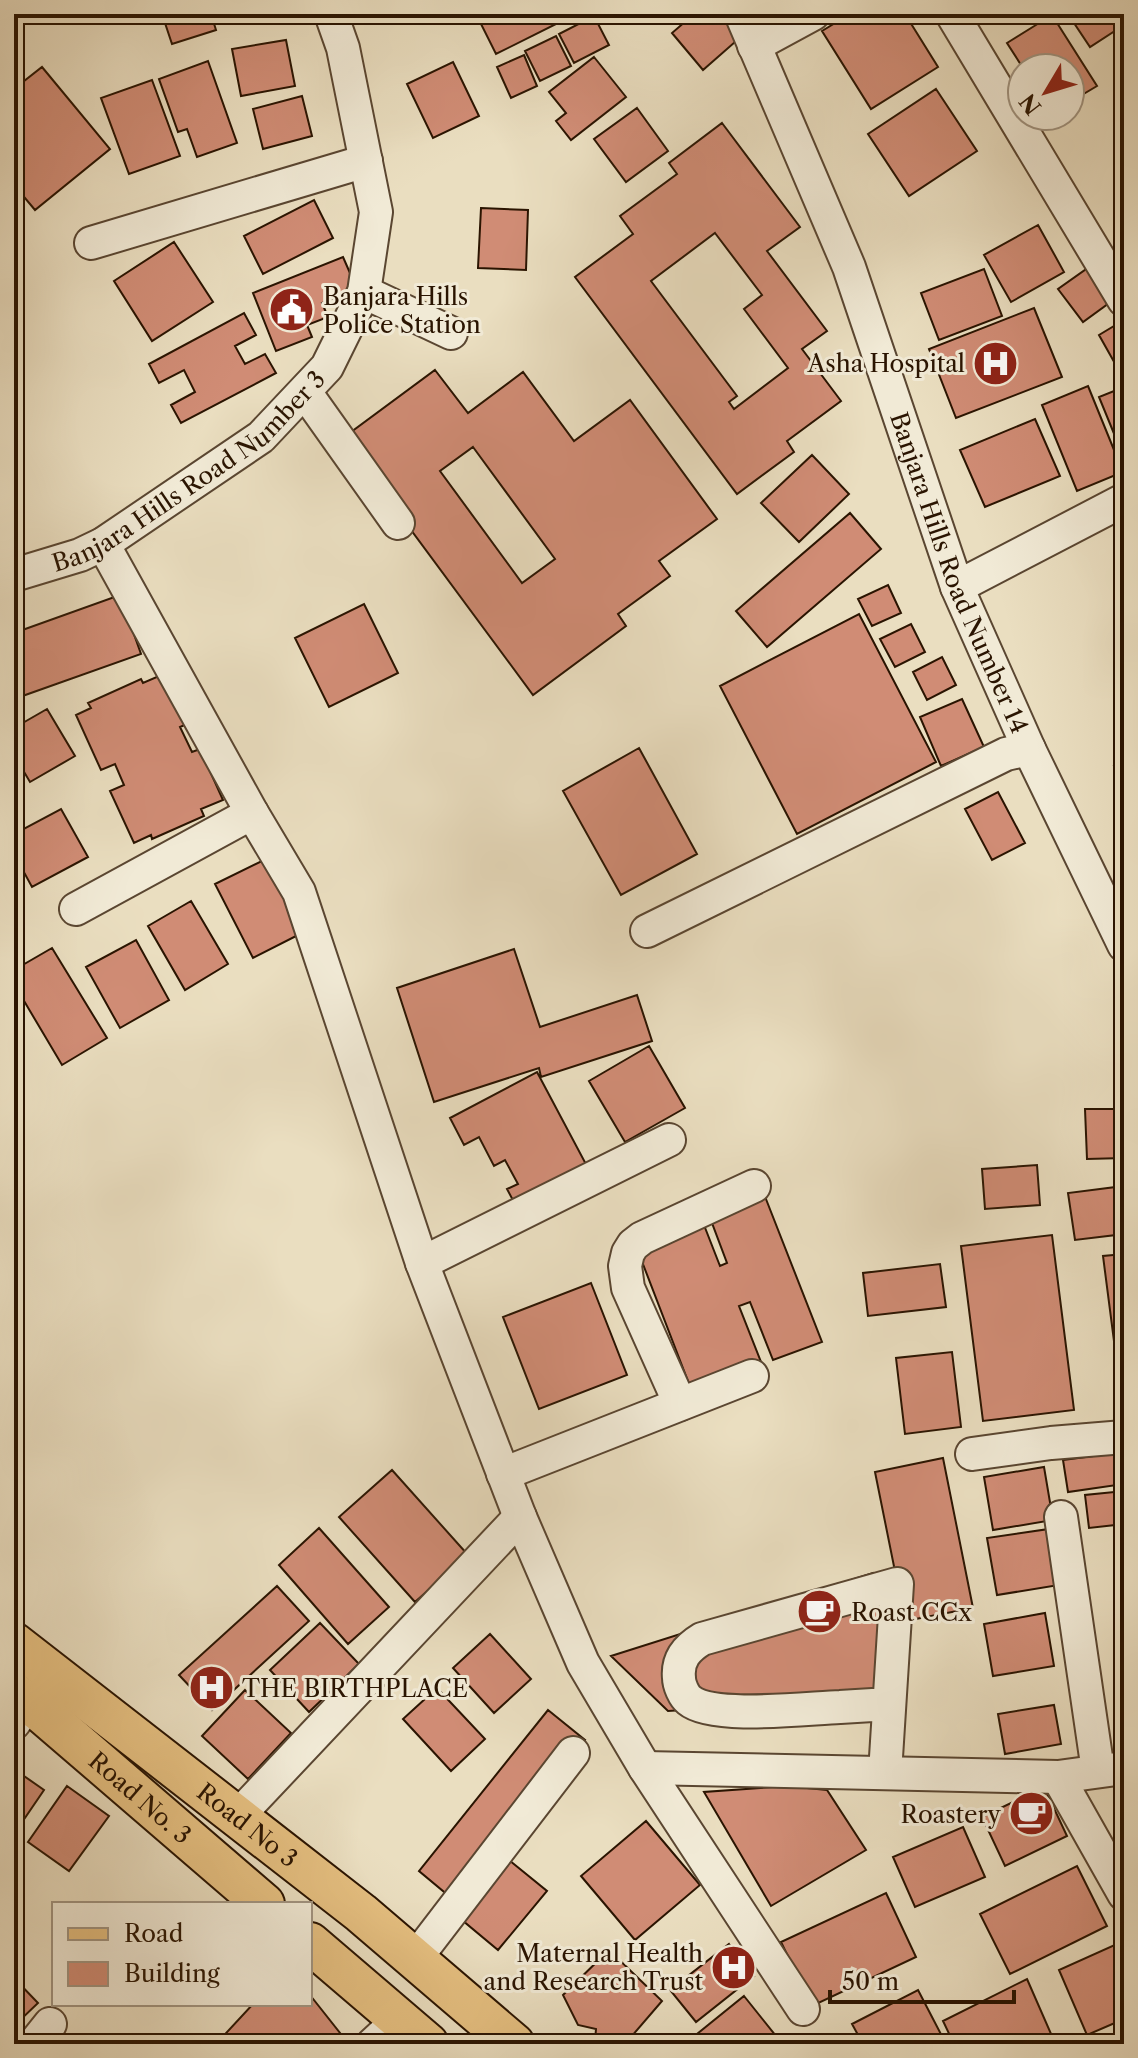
<svg xmlns="http://www.w3.org/2000/svg" width="1138" height="2058" font-family="'Libre Caslon Text',serif">
<style>
.building{fill:#d08c75;stroke:#2a1401;stroke-width:2;fill-rule:evenodd}
.lines{fill:none;stroke-linecap:round;stroke-linejoin:round}
.minor-casing{stroke:#5a4631;stroke-width:36}
.major-casing{stroke:#2a1401;stroke-width:44}
.minor{stroke:#f1ead6;stroke-width:32}
.major{stroke:#e5bf80;stroke-width:40}
.labels{text-anchor:middle;dominant-baseline:central;stroke-width:6;stroke-linejoin:round;paint-order:stroke}
.poi-label{font-size:24px;fill:#2a1401;stroke:#f1ead6;text-anchor:start}
.street-label{font-size:24px;fill:#2a1401;stroke:#f1ead6}
</style>
<rect width="100%" height="100%" fill="#eadec0"/>
<filter id="stains"><feTurbulence type="fractalNoise" baseFrequency=".0025" numOctaves="4"/><feColorMatrix values="0 0 0 0 .2 0 0 0 0 .09 0 0 0 0 .02 0 0 0 .5 -.17"/></filter>
<radialGradient id="worn" r=".72"><stop offset=".6" stop-color="#630" stop-opacity="0"/><stop offset="1" stop-color="#630" stop-opacity=".3"/></radialGradient>
<path class="building" d="M162 14H211L216 30 172 44Z
M481 14H576L496 54 477 16Z
M694 14H726L743 35 703 70 672 33Z
M850 14H905L938 67 871 109 822 31Z
M1068 14H1124V25L1090 47Z
M1052 15 1097 86 1070 102V68H1023L1007 43Z
M594 16 609 45 574 63 559 34Z
M556 36 571 66 540 81 525 51Z
M286 40 295 86 241 96 232 49Z
M524 55 537 86 511 98 497 67Z
M594 57 626 97 571 140 556 121 566 113 549 92Z
M208 61 237 143 197 157 187 129 178 132 159 79Z
M453 62 479 116 433 138 407 84Z
M42 67 110 149 35 210 14 185V89Z
M152 80 180 156 129 174 101 98Z
M936 89 977 151 909 196 868 134Z
M302 96 312 136 263 149 253 109Z
M637 108 668 151 626 182 594 139Z
M722 123 800 227 767 251 827 331 802 349 841 401 787 441 794 452 737 494 575 277 633 234 620 216 677 174 669 163ZM715 233 762 295 744 309 788 368 734 409 729 402 737 396 651 281Z
M314 200 333 238 263 274 244 236Z
M481 208 528 210 526 270 478 268Z
M1038 225 1064 272 1011 302 984 255Z
M174 242 213 302 152 341 114 281Z
M343 257 357 289 322 303 328 317 307 325 312 337 276 351 253 293Z
M1092 265 1116 298 1083 322 1058 289Z
M984 269 1002 316 939 340 921 293Z
M1034 308 1062 377 956 418 929 349Z
M244 313 256 335 235 346 245 364 265 354 276 373 181 423 171 405 195 392 184 370 159 383 149 364Z
M1124 320V375L1122 376 1099 335Z
M435 370 468 413 523 372 574 441 630 400 717 519 659 561 670 576 618 614 626 626 533 695 343 438ZM473 447 555 559 522 583 440 471Z
M1088 386 1123 472 1077 491 1042 405Z
M1124 387V458L1099 397Z
M1035 419 1060 476 985 507 960 450Z
M812 455 849 494 799 542 761 503Z
M850 513 881 549 767 647 736 611Z
M888 585 901 613 872 626 858 599Z
M120 595 141 654 14 699V633Z
M364 604 398 673 329 707 295 638Z
M859 614 936 762 797 834 720 686Z
M911 624 925 652 895 667 880 639Z
M942 657 956 685 927 700 913 672Z
M166 673 189 723 180 727 192 752 200 749 223 800 201 809 204 816 152 839 151 835 134 843 110 791 124 785 115 764 101 770 76 715 91 708 88 703 141 679 143 683Z
M962 699 984 747 941 766 920 717Z
M47 709 75 756 30 782 14 755V728Z
M639 748 697 854 621 895 563 791Z
M1124 761V787L1114 766Z
M998 792 1025 843 992 860 965 809Z
M61 809 88 857 32 887 14 854V834Z
M266 859 304 932 253 958 215 884Z
M191 901 228 964 185 990 148 926Z
M136 940 169 1000 120 1028 86 967Z
M52 948 107 1038 62 1065 14 984V970Z
M514 949 540 1027 637 995 652 1041 541 1077 539 1068 434 1102 397 988Z
M649 1046 685 1108 625 1142 589 1081Z
M537 1072 588 1168 516 1206 507 1189 518 1184 505 1160 494 1166 479 1137 464 1145 450 1118Z
M1085 1109H1124V1158L1087 1159Z
M1037 1165 1040 1205 985 1209 982 1169Z
M1124 1186V1234L1075 1240 1068 1193Z
M764 1194 822 1342 773 1360 750 1302 739 1306 761 1362 691 1389 636 1246 702 1220 720 1266 727 1263 709 1215Z
M1052 1235 1074 1410 983 1421 961 1246Z
M1124 1254V1402L1122 1403 1103 1256Z
M940 1264 946 1307 868 1316 863 1273Z
M591 1283 627 1375 539 1409 503 1317Z
M952 1352 961 1427 905 1434 896 1358Z
M1124 1452V1484L1068 1492 1063 1460Z
M943 1458 973 1608 905 1621 875 1472Z
M1044 1467 1053 1520 993 1530 984 1477Z
M392 1470 468 1555 415 1602 339 1517Z
M1124 1491V1524L1089 1528 1085 1495Z
M319 1528 389 1607 348 1644 279 1565Z
M1049 1529 1059 1585 997 1595 987 1538Z
M873 1573 904 1651 892 1697 668 1711 611 1656Z
M277 1586 309 1621 212 1710 179 1675Z
M1045 1613 1054 1666 993 1676 984 1624Z
M320 1623 359 1664 309 1712 270 1670Z
M490 1634 531 1679 494 1713 453 1668Z
M437 1688 485 1739 451 1771 403 1719Z
M245 1690 291 1733 248 1779 202 1736Z
M1054 1705 1061 1744 1005 1754 998 1714Z
M548 1710 585 1740 455 1901 419 1871Z
M14 1769 44 1790 14 1834Z
M67 1786 109 1816 69 1871 28 1842Z
M787 1786 827 1790 866 1850 771 1906 704 1792Z
M1044 1787 1067 1836 1005 1866 982 1817Z
M646 1821 700 1885 635 1940 581 1876Z
M963 1827 985 1877 915 1907 893 1857Z
M504 1856 547 1891 498 1950 456 1915Z
M1077 1866 1107 1926 1010 1974 980 1914Z
M886 1893 916 1957 812 2006 781 1942Z
M1119 1943 1124 1955V2019L1087 2035 1059 1970Z
M729 1944 754 1976 696 2022 670 1990Z
M609 1950 662 2001 625 2044H598L595 2041 596 2029 578 2025 563 1995Z
M14 1978 38 2003 14 2026Z
M1027 1979 1055 2043 954 2044 943 2021Z
M918 1990 945 2042 942 2044H863L852 2024Z
M310 1995 340 2033 330 2044H216L253 2004H310Z
M744 1996 780 2041 777 2044H696L692 2038Z"/>
<g class="lines">
<defs>
<g id="minor">
<path id="s1" d="M741 14 849 267 957 587 1029 749 1124 945"/>
<path d="M952 14 1124 300"/>
<path d="M754 46 813 14"/>
<path d="M91 243 366 161"/>
<path d="M364 292 451 333"/>
<path d="M305 392 398 523"/>
<path d="M103 544 252 813 299 892 422 1263 520 1517 583 1663 645 1768 803 2009"/>
<path id="s2" d="M14 575 80 555 103 544 261 437 327 367 364 292 376 212 343 48 331 14"/>
<path d="M957 587 1124 500"/>
<path d="M76 909 252 813"/>
<path d="M647 931 1006 754 1029 749"/>
<path d="M422 1263 669 1140"/>
<path d="M680 1404 628 1288 625 1266 628 1253 633 1245 642 1238 754 1186"/>
<path d="M972 1454 1051 1443 1124 1437"/>
<path d="M503 1474 752 1376"/>
<path d="M1061 1517 1098 1771"/>
<path d="M14 1723 28 1703"/>
<path d="M645 1768 1058 1777 1124 1768"/>
<path d="M885 1773 897 1584 702 1639C687 1648 677 1659 679 1678 679 1685 684 1696 689 1700 713 1720 808 1708 840 1707 857 1706 873 1705 889 1704"/>
<path d="M1058 1777 1124 1894"/>
<path d="M238 1816 520 1517"/>
<path d="M415 1959 573 1753"/>
<path d="M34 2044 50 2024"/>
<path d="M373 2044 399 2020"/>
</g>
<g id="major">
<path id="s3" d="M14 1643 361 1913 514 2044"/>
<path id="s4" d="M14 1693 41 1712 264 1904"/>
<path d="M310 1943 428 2044"/>
</g>
</defs>
<use href="#minor" class="minor-casing"/>
<use href="#major" class="major-casing"/>
<use href="#minor" class="minor"/>
<use href="#major" class="major"/>
</g>
<defs>
<symbol id="civic-disc" viewBox="-11 -11 22 22"><circle r="9.5" fill="#8f2418" stroke="#f1ead6"/><path d="M-.6-6.5H3V-4.5H.6V-3L4-1V1h2V6H-6V1h2V-1L-.6-3ZM-1.2 2.5V6h2.4V2.5Z" fill="#fff"/></symbol>
<symbol id="hospital-disc" viewBox="-11 -11 22 22"><circle r="9.5" fill="#8f2418" stroke="#f1ead6"/><path d="M-5-5h3v3.5h4V-5h3V5h-3V1.5h-4V5h-3Z" fill="#fff"/></symbol>
<symbol id="cafe-disc" viewBox="-11 -11 22 22"><circle r="9.5" fill="#8f2418" stroke="#f1ead6"/><path d="M-5.5-4.5H6V0H3Q3 3.5 0 3.5H-2.5Q-5.5 3.5-5.5 0ZM3-3.2v2h1.7v-2ZM-6 4.5H4V6H-6Z" fill="#fff"/></symbol>
</defs>
<g fill-rule="evenodd">
<use href="#civic-disc" x="266" y="284" width="51" height="51"/>
<use href="#hospital-disc" x="970" y="338" width="51" height="51"/>
<use href="#cafe-disc" x="794" y="1586" width="51" height="51"/>
<use href="#hospital-disc" x="186" y="1662" width="51" height="51"/>
<use href="#cafe-disc" x="1006" y="1788" width="51" height="51"/>
<use href="#hospital-disc" x="708" y="1942" width="51" height="51"/>
</g>
<g class="labels">
<g class="poi-label">
<text x="323" y="296">Banjara Hills<tspan x="323" dy="28">Police Station</tspan></text>
<text x="965" y="363" text-anchor="end">Asha Hospital</text>
<text x="851" y="1612">Roast CCx</text>
<text x="242" y="1688">THE BIRTHPLACE</text>
<text x="1001" y="1814" text-anchor="end">Roastery</text>
<text x="703" y="1953" text-anchor="end">Maternal Health<tspan x="703" dy="28">and Research Trust</tspan></text>
</g>
<g class="street-label">
<text stroke="none"><textPath href="#s2" startOffset="206">Banjara Hills Road Number 3</textPath></text>
<text stroke="none"><textPath href="#s1" startOffset="600">Banjara Hills Road Number 14</textPath></text>
<text stroke="none"><textPath href="#s4" startOffset="164">Road No. 3</textPath></text>
<text stroke="none"><textPath href="#s3" startOffset="296">Road No 3</textPath></text>
</g>
</g>
<rect width="1138" height="2058" fill="none" stroke="#eadec0" stroke-width="48"/>
<rect x="16" y="16" width="1106" height="2026" fill="none" stroke="#2a1401" stroke-width="4"/>
<rect x="24" y="24" width="1090" height="2010" fill="none" stroke="#2a1401" stroke-width="2"/>
<rect x="52" y="1902" width="260" height="104" fill="#f1ead6" stroke="#a19481" stroke-width="2"/>
<rect x="68" y="1928" width="40" height="12" fill="#e5bf80" stroke="#a19481" stroke-width="2"/>
<text x="124" y="1942" font-size="24" fill="#2a1401">Road</text>
<rect x="68" y="1962" width="40" height="24" fill="#d08c75" stroke="#a19481" stroke-width="2"/>
<text x="124" y="1982" font-size="24" fill="#2a1401">Building</text>
<g transform="translate(1046 92) rotate(232)"><circle r="38" fill="#f1ead6" stroke="#a19481" stroke-width="2"/>
<path d="M0-6L14 30L0 20L-14 30Z" fill="#8f2418"/>
<text y="-12" font-size="22" font-weight="bold" text-anchor="middle" fill="#2a1401">N</text>
</g>
<path d="M830 1990v12h184v-12" fill="none" stroke="#2a1401" stroke-width="4"/>
<text x="842" y="1990" font-size="24" fill="#2a1401" stroke="#f1ead6" stroke-width="6" paint-order="stroke">50 m</text>
<rect width="100%" height="100%" filter="url(#stains)"/>
<rect width="100%" height="100%" fill="url(#worn)"/>
</svg>
